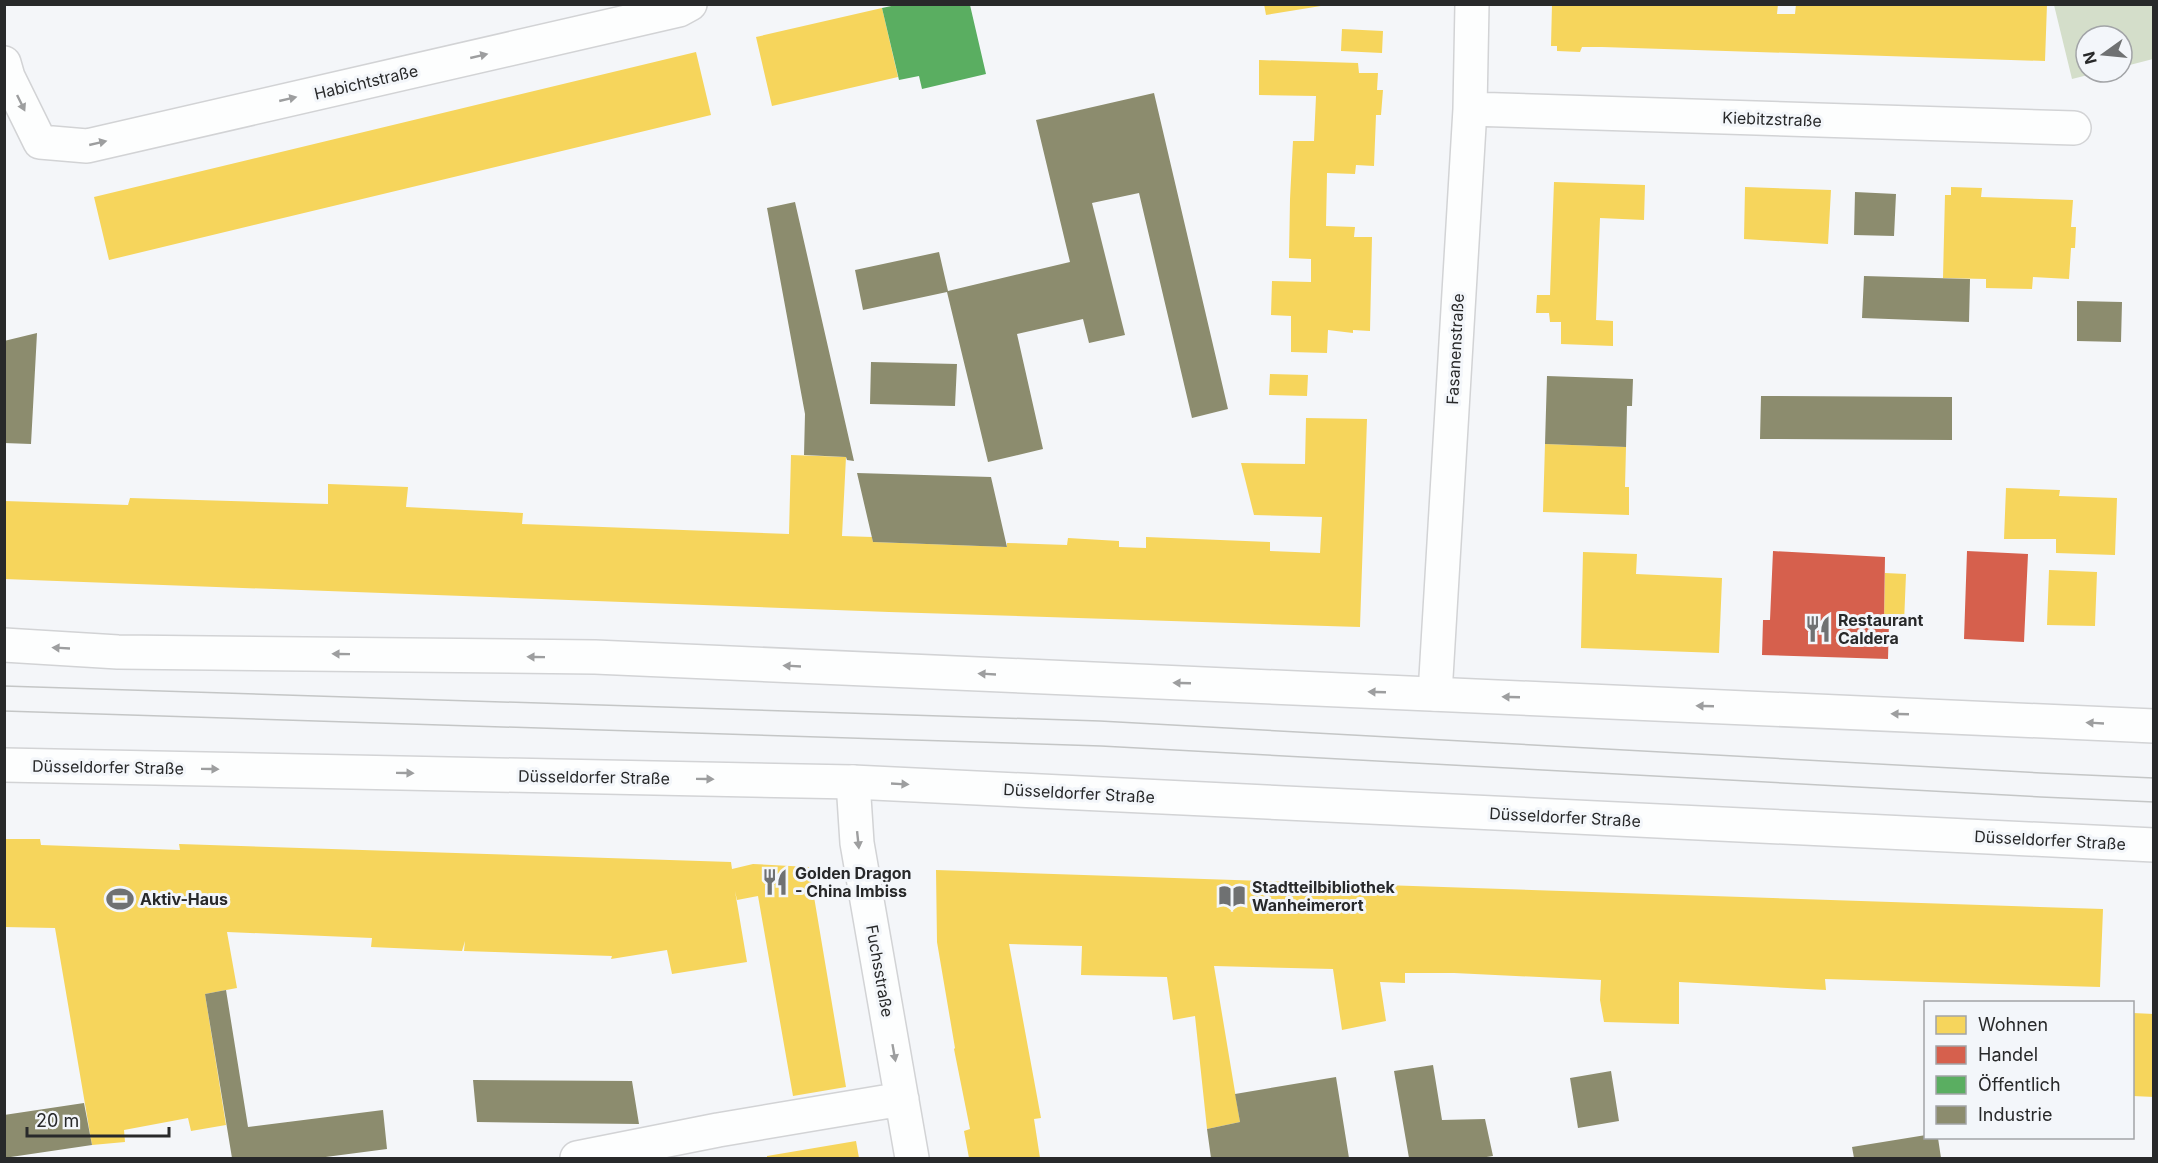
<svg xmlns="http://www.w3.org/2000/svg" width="2158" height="1163" font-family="Inter,sans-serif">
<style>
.green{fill:#d4deca}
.homes{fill:#f6d55c}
.shops{fill:#d6604d}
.public{fill:#5aae61}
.industry{fill:#8c8c6e}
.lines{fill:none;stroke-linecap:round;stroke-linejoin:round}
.minor-casing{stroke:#d2d3d5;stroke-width:36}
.major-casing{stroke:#d2d3d5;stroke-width:36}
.minor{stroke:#fdfefe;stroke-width:33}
.major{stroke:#fdfefe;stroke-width:33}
.tram{stroke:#c4c6c6;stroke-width:1.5}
.oneway{fill:#9d9e9f}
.labels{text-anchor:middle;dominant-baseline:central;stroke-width:6;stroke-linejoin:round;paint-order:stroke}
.street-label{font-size:16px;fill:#28292a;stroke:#f3f6fa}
.poi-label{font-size:16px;font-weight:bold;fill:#28292a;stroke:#f3f6fa;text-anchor:start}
</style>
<rect width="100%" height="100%" fill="#f4f6f9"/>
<path class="green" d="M2054 5H2153V59L2122 67V36H2086V72H2100L2072 79Z"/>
<path class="homes" d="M1264 4H1327V5L1266 15Z
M1552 4H1778L1777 14H1795L1796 4H2047L2045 61 1602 47H1582L1580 52 1557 51V46H1551Z
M882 8 898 77 772 106 756 37Z
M1342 29 1383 31 1382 53 1341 51Z
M696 52 711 115 109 260 94 197Z
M1259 60 1358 63 1359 73H1378L1377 90H1383L1381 115H1376L1374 166 1356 165 1355 174 1327 173 1326 226 1355 227 1354 237H1372L1370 331 1353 330V333L1328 330 1327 353 1291 352V316L1271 315 1272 281 1311 282V259L1289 258 1290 199 1293 141H1314L1316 96 1259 95Z
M1554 182 1645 185 1644 220 1600 218 1596 320 1613 321V346L1561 344V322H1550L1549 313H1536L1537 295H1550Z
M1745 187 1831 190 1828 244 1744 239Z
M1951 187 1982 188 1981 197 2073 200 2071 227H2076L2075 248H2071L2069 279 2033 277 2032 289 1986 288V279L1943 278 1945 195H1951Z
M1270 374 1308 375 1307 396 1269 395Z
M1306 418 1367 419 1360 627 889 612 4 579V501L128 505 130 498 328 504V484L408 487 406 507 523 513 522 524 789 534 791 455 846 457 842 536 872 537 873 542 1007 547V543L1067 545 1068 538 1119 541V547L1146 548V537L1270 542V551L1320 553 1322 517 1254 515 1241 463 1305 464Z
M1545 444 1626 447 1625 487H1629V515L1543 512Z
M2006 488 2060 490 2059 496 2117 498 2115 555 2056 553V539H2004Z
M1583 552 1637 554 1636 574 1722 578 1719 653 1581 648Z
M2049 570 2097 572 2095 626 2047 625Z
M1885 573 1906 574 1904 623 1884 622Z
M4 839H40L41 845 180 850 179 844 731 862 732 869 753 864 809 867 846 1087 793 1096 758 896 737 900 735 891 747 962 672 974 667 950 611 959 612 956 464 951 465 941 462 951 371 947 372 938 227 932 237 988 205 994 226 1125 191 1131 188 1118 124 1130 125 1142 92 1145 55 928 4 927Z
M936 870 2103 909 2100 987 1825 979 1826 990 1679 982V1024L1604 1022 1600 1000 1601 980 1454 973H1405V983L1380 982 1386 1021 1342 1030 1333 969 1214 966 1240 1122 1207 1129 1195 1016 1173 1020 1167 977 1081 975 1082 946 1009 944 1041 1118 1034 1119 1040 1158H969L964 1131 970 1129 954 1049 955 1048 937 942Z
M2133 1013 2154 1014V1097L2133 1096Z
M856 1141 859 1158H767V1156Z"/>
<path class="shops" d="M1773 551 1885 557 1884 622H1889L1888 659 1762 655 1763 620H1770Z
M1967 551 2028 554 2024 642 1964 639Z"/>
<path class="public" d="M896 5H970L986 74 922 89 919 76 899 80 882 8Z"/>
<path class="industry" d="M1154 93 1228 409 1192 418 1139 193 1092 203 1125 335 1089 343 1083 319 1017 334 1043 449 988 462 947 292 863 310 855 270 939 252 948 291 1070 262 1036 120Z
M1855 192 1896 194 1894 236 1854 235Z
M795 202 854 461 847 460 846 457 804 455 805 414 767 208Z
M1864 276 1970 279 1969 322 1862 318Z
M2077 301 2122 302 2121 342 2077 341Z
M37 333 31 444 4 443V341Z
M871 362 957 364 955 406 870 404Z
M1547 376 1633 379 1632 406H1627L1626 447 1545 444Z
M1761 396 1952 397V440L1760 439Z
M857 473 991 477 1007 547 873 542Z
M226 990 248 1127 383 1110 387 1149 318 1158H232L205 994Z
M1433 1065 1442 1120 1485 1119 1493 1156 1480 1158H1409L1394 1071Z
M1611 1071 1619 1121 1578 1128 1570 1078Z
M1336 1077 1349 1158H1211L1207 1129 1240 1122 1235 1094Z
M473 1080 632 1081 639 1124 477 1122Z
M84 1103 92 1145 4 1158V1115Z
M1926 1135V1138H1938L1941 1158H1854L1852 1147Z"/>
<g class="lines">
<defs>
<path id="minor" d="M4 63 8 77 40 142 87 146 679 10 690 4
M1470 109 2074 128
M1435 694 1470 109 1472 4
M853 782 857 843 912 1158
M577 1158 718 1130 902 1099"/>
<path id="major" d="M4 645 118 652 595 657 2154 726
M4 765 853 782 2154 845"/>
</defs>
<use href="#minor" class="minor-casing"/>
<use href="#major" class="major-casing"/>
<use href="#minor" class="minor"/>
<use href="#major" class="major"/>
<path class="tram" d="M4 686 1100 721 2041 773 2154 778
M4 711 1101 746 2041 797 2154 802"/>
</g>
<defs><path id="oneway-solid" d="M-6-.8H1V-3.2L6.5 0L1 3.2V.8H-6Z" transform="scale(1.5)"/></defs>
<g class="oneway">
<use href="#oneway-solid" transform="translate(479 56) rotate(-13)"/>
<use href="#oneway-solid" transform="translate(288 99) rotate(-13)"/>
<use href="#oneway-solid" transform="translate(21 103) rotate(64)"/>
<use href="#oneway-solid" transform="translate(98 143) rotate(-13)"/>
<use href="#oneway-solid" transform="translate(61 648) rotate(-177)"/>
<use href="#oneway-solid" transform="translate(341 654) rotate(-179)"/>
<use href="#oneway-solid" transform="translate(536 657) rotate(-179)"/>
<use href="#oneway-solid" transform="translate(792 666) rotate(-177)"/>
<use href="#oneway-solid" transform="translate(987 674) rotate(-177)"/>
<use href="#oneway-solid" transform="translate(1182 683) rotate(-178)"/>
<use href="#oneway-solid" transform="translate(1377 692) rotate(-178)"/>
<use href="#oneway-solid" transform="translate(1511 697) rotate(-178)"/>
<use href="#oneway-solid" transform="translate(1705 706) rotate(-178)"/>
<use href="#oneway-solid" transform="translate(1900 714) rotate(-178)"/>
<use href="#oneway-solid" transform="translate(2095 723) rotate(-177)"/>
<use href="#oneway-solid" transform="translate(210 769) rotate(1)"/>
<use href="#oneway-solid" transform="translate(405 773) rotate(1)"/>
<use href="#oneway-solid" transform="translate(705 779) rotate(1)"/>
<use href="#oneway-solid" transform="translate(900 784) rotate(3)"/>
<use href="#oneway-solid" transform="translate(858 840) rotate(84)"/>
<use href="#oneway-solid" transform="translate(894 1053) rotate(80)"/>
</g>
<defs>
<symbol id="restaurant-bare" viewBox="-9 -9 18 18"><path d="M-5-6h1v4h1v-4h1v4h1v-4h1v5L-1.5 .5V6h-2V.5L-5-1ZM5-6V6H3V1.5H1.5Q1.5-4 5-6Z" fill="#6f7172" stroke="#f3f6fa" stroke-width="2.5" paint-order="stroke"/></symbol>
<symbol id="library-bare" viewBox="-9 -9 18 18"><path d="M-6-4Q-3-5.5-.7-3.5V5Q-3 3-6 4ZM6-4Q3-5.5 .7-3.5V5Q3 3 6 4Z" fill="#6f7172" stroke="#f3f6fa" stroke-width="2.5" paint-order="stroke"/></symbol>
<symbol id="stadium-bare" viewBox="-9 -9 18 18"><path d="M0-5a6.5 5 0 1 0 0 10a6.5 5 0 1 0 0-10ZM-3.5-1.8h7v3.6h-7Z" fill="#6f7172" stroke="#f3f6fa" stroke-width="2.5" paint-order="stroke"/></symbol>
</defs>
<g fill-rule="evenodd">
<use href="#restaurant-bare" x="1799" y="610" width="38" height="38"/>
<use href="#restaurant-bare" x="756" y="863" width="38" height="38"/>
<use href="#library-bare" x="1213" y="877" width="38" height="38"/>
<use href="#stadium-bare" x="101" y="880" width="38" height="38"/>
</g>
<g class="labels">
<g class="street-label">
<text transform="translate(366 82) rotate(-13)">Habichtstraße</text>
<text transform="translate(1772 119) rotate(2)">Kiebitzstraße</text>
<text transform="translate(1455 349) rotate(-87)">Fasanenstraße</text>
<text transform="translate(108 767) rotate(1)">Düsseldorfer Straße</text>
<text transform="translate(594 777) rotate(1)">Düsseldorfer Straße</text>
<text transform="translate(1079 793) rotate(3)">Düsseldorfer Straße</text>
<text transform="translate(1565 817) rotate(3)">Düsseldorfer Straße</text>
<text transform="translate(2050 840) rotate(3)">Düsseldorfer Straße</text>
<text transform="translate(880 971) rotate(80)">Fuchsstraße</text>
</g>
<g class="poi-label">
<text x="1838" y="620">Restaurant<tspan x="1838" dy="18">Caldera</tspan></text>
<text x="795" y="873">Golden Dragon<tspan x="795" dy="18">- China Imbiss</tspan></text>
<text x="1252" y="887">Stadtteilbibliothek<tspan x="1252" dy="18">Wanheimerort</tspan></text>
<text x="140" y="899">Aktiv-Haus</text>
</g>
</g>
<rect width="2158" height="1163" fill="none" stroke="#28292a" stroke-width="12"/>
<rect x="1924" y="1001" width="210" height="138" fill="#f3f6fa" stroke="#a2a4a7" stroke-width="1.5"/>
<rect x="1936" y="1016" width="30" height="18" fill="#f6d55c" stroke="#a2a4a7" stroke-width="1.5"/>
<text x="1978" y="1031" font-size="18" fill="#28292a">Wohnen</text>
<rect x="1936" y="1046" width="30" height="18" fill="#d6604d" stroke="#a2a4a7" stroke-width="1.5"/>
<text x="1978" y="1061" font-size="18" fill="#28292a">Handel</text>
<rect x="1936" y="1076" width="30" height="18" fill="#5aae61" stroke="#a2a4a7" stroke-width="1.5"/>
<text x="1978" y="1091" font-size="18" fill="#28292a">Öffentlich</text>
<rect x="1936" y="1106" width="30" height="18" fill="#8c8c6e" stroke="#a2a4a7" stroke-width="1.5"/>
<text x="1978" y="1121" font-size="18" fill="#28292a">Industrie</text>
<g transform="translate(2104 54) rotate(255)"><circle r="28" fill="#f3f6fa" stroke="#a2a4a7" stroke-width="1.5"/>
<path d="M0-4.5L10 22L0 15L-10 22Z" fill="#6f7172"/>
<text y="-9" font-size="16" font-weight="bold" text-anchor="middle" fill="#28292a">N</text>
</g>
<path d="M27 1127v9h142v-9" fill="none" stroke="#28292a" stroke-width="3"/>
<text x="36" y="1127" font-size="18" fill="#28292a" stroke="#f3f6fa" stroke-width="4.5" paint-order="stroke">20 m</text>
</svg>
